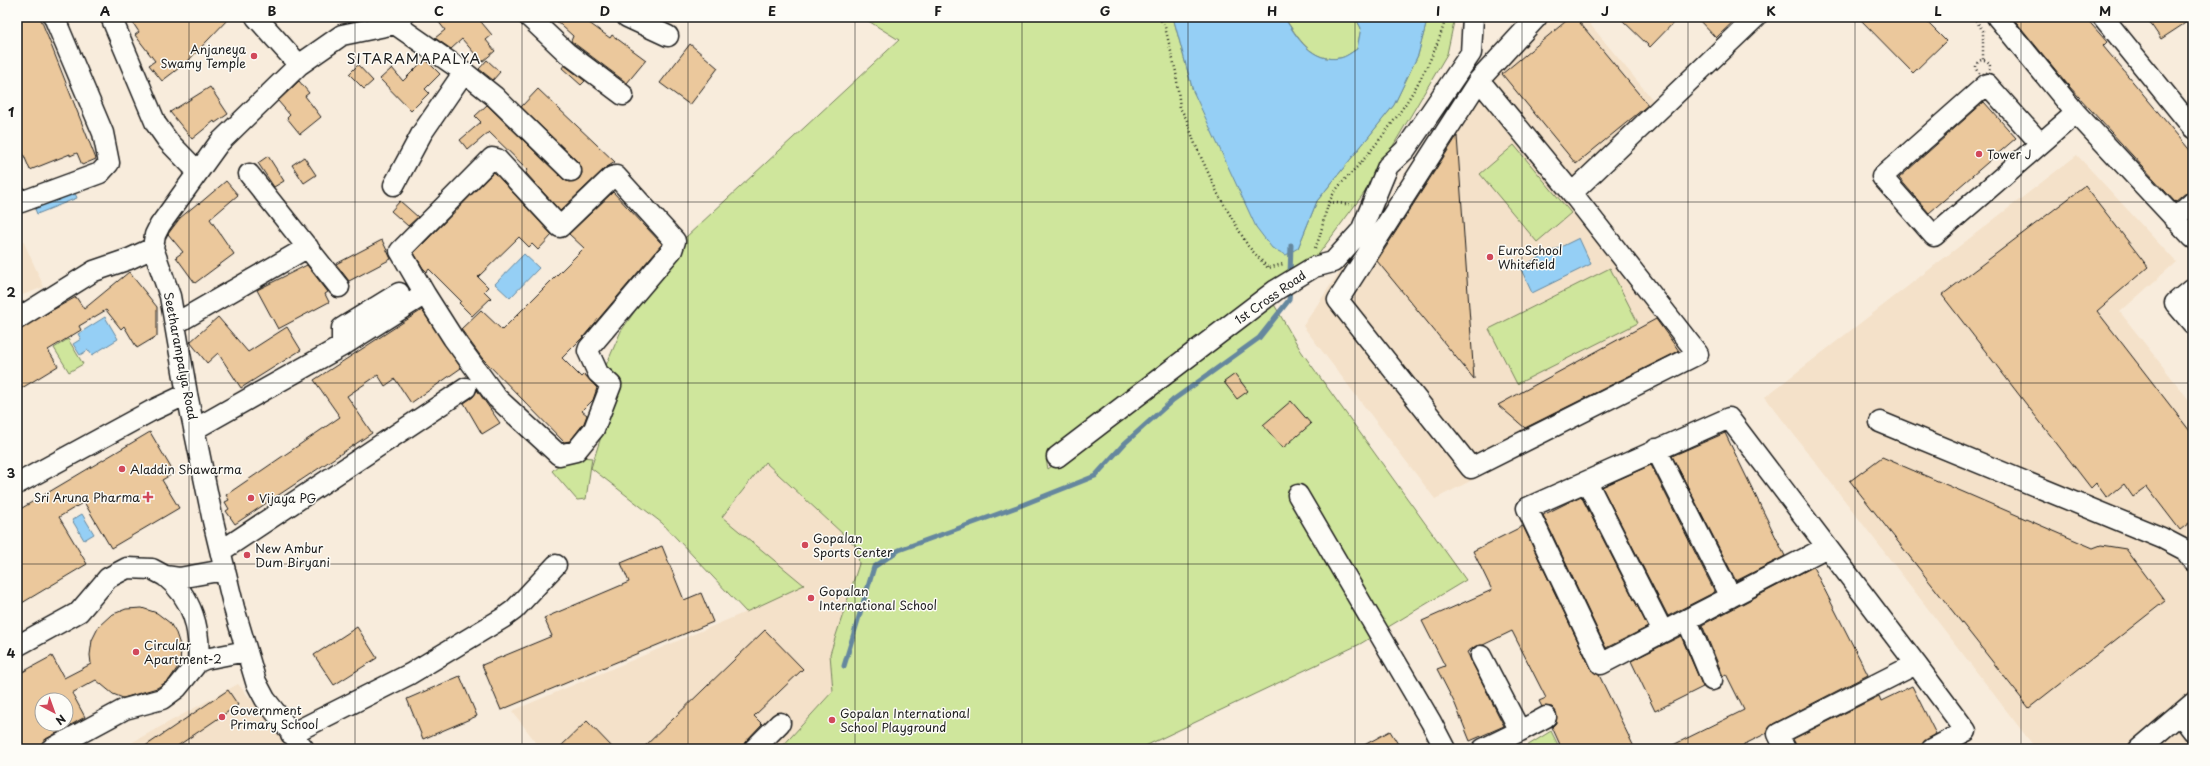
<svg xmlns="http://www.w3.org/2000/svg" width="2210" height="766" font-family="'Playpen Sans',sans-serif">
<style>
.built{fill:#f4e1c9}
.green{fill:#cfe69c;stroke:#76815c}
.water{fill:#95cff5;stroke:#65879e}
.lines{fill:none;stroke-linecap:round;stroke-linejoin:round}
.stream{stroke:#65879e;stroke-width:5}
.building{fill:#ebc89c;stroke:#1c1c1c;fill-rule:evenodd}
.minor-casing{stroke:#1c1c1c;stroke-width:23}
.path{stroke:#1c1c1c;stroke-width:2.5;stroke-dasharray:1 3;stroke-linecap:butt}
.minor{stroke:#fdfcf7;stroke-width:20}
.grid{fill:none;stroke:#1c1c1c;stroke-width:1;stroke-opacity:0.55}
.poi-dot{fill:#d1495b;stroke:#fdfcf7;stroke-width:1.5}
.labels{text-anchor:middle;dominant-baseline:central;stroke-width:3;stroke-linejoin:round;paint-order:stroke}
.poi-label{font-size:12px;fill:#1c1c1c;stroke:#fdfcf7;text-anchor:start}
.street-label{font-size:12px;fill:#1c1c1c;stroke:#fdfcf7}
.quarter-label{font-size:14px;letter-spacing:1px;fill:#1c1c1c;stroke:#fdfcf7}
.neatline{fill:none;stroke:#1c1c1c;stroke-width:1.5}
.grid-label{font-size:13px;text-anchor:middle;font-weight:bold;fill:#1c1c1c}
</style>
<rect width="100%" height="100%" fill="#f8ecdc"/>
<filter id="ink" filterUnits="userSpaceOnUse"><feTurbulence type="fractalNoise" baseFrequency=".025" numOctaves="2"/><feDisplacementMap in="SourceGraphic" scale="8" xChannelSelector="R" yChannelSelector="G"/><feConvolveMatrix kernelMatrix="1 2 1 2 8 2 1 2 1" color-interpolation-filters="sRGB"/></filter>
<g filter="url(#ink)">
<path class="built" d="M1550 17H1584L1658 106 1572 183 1710 359 1435 499 1303 326 1479 64 1492 79Z
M2077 155 2176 262 2120 312 2193 405V749H2036L1765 397Z
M17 227 44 287 17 297Z
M765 462 857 547 859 564 830 654 833 691 780 749H541L512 711 746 612 803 585 722 517Z
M238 684 292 749H120Z"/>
<path class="green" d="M862 17H1173L1193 91 1298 248 1317 201 1394 105 1418 55 1428 17H1455L1447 54 1370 185 1315 259 1265 288 1046 459 1048 469 1272 301 1301 351 1466 580 1360 644 1139 749H780L833 691 830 654 859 564 857 547 765 462 722 517 804 585 746 612 662 523 591 468 619 381 604 370 621 331 686 237 899 40Z
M1284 17H1355L1361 28 1357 49C1352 52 1346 57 1340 58 1311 63 1298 37 1284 17Z
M1514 145 1571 213 1537 242 1480 174Z
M1610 268 1638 323 1517 384 1489 329Z
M68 339 83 364 69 372 54 348Z
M569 456 592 458 586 499 577 500 552 471Z
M1551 731 1560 749H1522Z"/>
<path class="water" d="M1173 17H1284C1297 38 1312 63 1340 58 1346 57 1352 52 1357 49L1361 28 1355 17H1428L1418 55 1394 105 1317 201 1298 248 1286 255 1272 248 1256 227 1193 91Z
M69 178 77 198 37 214 29 194Z
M1579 238 1591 264 1532 293 1520 267Z
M524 254 539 268 510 298 495 284Z
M105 317 118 339 92 355 88 350 80 355 73 344 81 339 78 334Z
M82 514 94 534 84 540 72 520Z"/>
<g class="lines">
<path class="stream" d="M1290 275 1291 245
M844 666 874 567 899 550 1017 507 1095 476 1125 443 1173 400 1259 338 1289 300 1290 287"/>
</g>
<path class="building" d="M17 17H40L96 159 82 165 77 153 70 156V154L30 170 17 139Z
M129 17H230L187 62 162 81 149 65 155 61 135 35 139 32Z
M435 17H477L492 35 486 40 495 51 482 62 462 39 451 49 435 38 445 30Z
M552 17H581L610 38 612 35 646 60 627 83 571 41 573 36Z
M1571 17H1575L1648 105 1576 164 1502 74Z
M1619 17H1679L1650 47Z
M1696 17H1738L1716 38Z
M1858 17H1922L1946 41 1913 73Z
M2012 17H2085L2107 42 2103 46 2193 154V187L2175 202 2068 85Z
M2146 17H2193V18L2161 39Z
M690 44 718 68 690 105 660 83Z
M425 59 440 74 425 89 429 93 411 111 380 79 392 68 403 81Z
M487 60 500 72 493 80 479 69Z
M358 65 373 81 364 89 349 74Z
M564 65 585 81 581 85 562 68Z
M299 81 309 93 305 96 321 117 300 134 287 118 290 115 278 101Z
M210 87 228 114 215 123 214 121 192 139 170 112Z
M538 89 615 162 604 169 560 211 526 173 528 170 489 132 468 150 460 140 481 122 475 116 487 105 563 179 569 182 579 179 582 173 579 163 521 107Z
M1984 102 2016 138 1929 213 1899 178Z
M1457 136 1474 379 1377 261Z
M268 156 284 181 274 187 258 163Z
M304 157 316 175 304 183 292 165Z
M494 172 552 235 538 250 532 244 529 247 519 237 478 277 488 287 484 291 491 298 472 316 459 303 461 301 429 269 427 272 423 268 414 253Z
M226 181 238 195 210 219 234 254 195 283 176 257 183 252 168 234 180 218 198 203 199 204Z
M2085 186 2148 267 2097 311 2193 435V520L2180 530 2147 487 2133 497 2124 484 2107 498 2096 483 2091 488 1942 295Z
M613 192 662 244 584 336 562 358 581 377 584 374 597 388 593 400 582 411 587 415 584 423 570 441 564 442 482 358 461 329 481 310 502 330 584 248 569 234Z
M400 201 418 217 408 226 391 211Z
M382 240 391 259 349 281 336 264Z
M307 265 328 292 325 294 329 302 278 329 257 290Z
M129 272 157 307V336L137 348 124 326 121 329 106 310 79 326 81 330 48 350 58 366 17 391V330L76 297 84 309Z
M422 310 461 368 411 403 395 379 385 386 378 375 347 396 372 433 235 524 226 511 229 509 225 502 229 500 226 495 340 417 314 380Z
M218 317 248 352 287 327 301 350 241 388 218 353 207 363 190 342Z
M1656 319 1679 351 1525 428 1498 405Z
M1235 374 1248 391 1237 399 1224 382Z
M477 390 500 423 482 434 464 403 473 397Z
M1291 401 1311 424 1283 448 1263 425Z
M150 432 174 473 162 480 179 508 111 548 84 502 59 517 87 564 17 606V511Z
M1725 433 1785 556 1736 581 1672 456Z
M1882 457 2093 548 2101 545 2126 549 2165 601 2029 708 1850 481Z
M1651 465 1715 592 1668 616 1602 487Z
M1581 496 1648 627 1606 648 1543 515Z
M1523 526 1591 669 1599 675 1635 749H1562L1552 727 1556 723V712L1552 707H1542L1539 701 1546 698 1512 631 1483 645 1476 646 1467 652 1504 726 1470 741 1455 704 1437 669 1445 666 1422 621 1492 590 1473 551Z
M662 546 684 600 701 593 713 622 501 710 482 665 552 636 544 618 629 582 621 563Z
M1813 567 1868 675 1773 724 1767 733 1743 745 1745 749H1665L1744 710 1726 674 1723 676 1702 625Z
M142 608 157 613 170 623 176 633 181 648 180 664 169 680 157 688 123 698 113 694 96 680 72 693 85 717 46 739 40 746 34 749H17V675L52 656 64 678 91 664 90 655 92 640 99 626 111 615 126 609ZM42 700H66V724H42Z
M357 627 377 658 334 685 314 655Z
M765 630 803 669 754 716 762 724 746 741 741 749H642Z
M1681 636 1703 687 1655 711 1631 661Z
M460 676 477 716 423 739 407 699Z
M1912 686 1936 734 1923 743 1921 749H1798L1793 739 1879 696 1881 701Z
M228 690 238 705 173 749H141Z
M587 721 614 749H558Z
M1390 731 1401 749H1357Z"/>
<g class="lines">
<defs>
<path id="minor" d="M111 17 156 124 168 141 198 172
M256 17 299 65
M529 17 567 53 623 95
M627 17 668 36
M1997 17 2076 113 2193 238
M2103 17 2193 128
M395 24 464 72 494 96 571 171
M1479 80 1572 193 1698 354 1471 468 1338 300 1479 80 1537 17
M2040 143 1987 84 1882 177 1934 236 2076 113
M249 174 339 287
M394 185 422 133 464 72
M1572 193 1756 17
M17 197 21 202 100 173 109 163 103 133 54 17
M2174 219 2193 202
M2193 288 2175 303 2193 324
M17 319 94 271 129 259 153 248
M175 324 308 247
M342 346V328L399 293
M1880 422 2162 538 2185 550 2193 561
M195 429 342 346 425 294 453 338 497 398 559 455 576 451 594 429 611 385 598 373 588 351 589 348 672 250 675 241 616 176 612 177 560 227 497 159 492 158 400 251 425 294
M1656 449 1731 597
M1057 457 1276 290 1314 267 1333 262 1361 231 1388 166 1405 150 1471 53 1473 17
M1587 482 1663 632
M17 484 151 411 187 394
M1298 495 1431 722 1445 749
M1827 547 1601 664 1527 508 1729 418 1916 664
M221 551 466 388
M165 576C192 597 201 629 198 662
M1687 620 1712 680
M17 646 79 612 108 578 127 568 152 569 165 576 179 578 224 570
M1481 656 1520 731 1483 749
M2180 714 2193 731
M1520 731 1546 717
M291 734 410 674 503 618 514 610 556 565
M51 749 125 709 162 699 177 688 198 662 205 659 246 651
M304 749 265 699 256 682 234 608 213 521 187 394 170 296 153 248 155 235 160 225 219 143 299 65 342 35 395 24 403 17
M754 749 780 723
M1785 749 1778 734 1916 664 1966 731 1932 749
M2139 749 2193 703"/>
</defs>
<use href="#minor" class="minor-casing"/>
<path class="path" d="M1159 17 1165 27 1176 72 1180 108 1186 118 1195 144 1218 194 1248 246 1268 268 1283 264
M1974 17 1983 31V60
M1976 67a7 7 0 1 1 14 0a7 7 0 1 1-14 0Z
M1329 202 1353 205
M1315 248C1324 230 1323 210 1334 193 1343 179 1358 168 1368 154 1402 113 1432 68 1446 17"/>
<use href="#minor" class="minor"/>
</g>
</g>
<path class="grid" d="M189 17V749M355 17V749M522 17V749M688 17V749M855 17V749M1022 17V749M1188 17V749M1355 17V749M1522 17V749M1688 17V749M1855 17V749M2021 17V749M17 202H2193M17 383H2193M17 564H2193"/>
<g class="poi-dot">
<circle cx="254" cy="56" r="4"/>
<circle cx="1979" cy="154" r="4"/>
<circle cx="1490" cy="257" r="4"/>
<circle cx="122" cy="469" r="4"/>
<path d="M146 491h4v4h4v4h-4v4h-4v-4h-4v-4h4z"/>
<circle cx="251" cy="498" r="4"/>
<circle cx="805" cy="545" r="4"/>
<circle cx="247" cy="555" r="4"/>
<circle cx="811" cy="598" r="4"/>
<circle cx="136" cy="652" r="4"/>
<circle cx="222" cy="717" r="4"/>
<circle cx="832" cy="720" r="4"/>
</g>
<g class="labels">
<g class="poi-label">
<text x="246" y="49" text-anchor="end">Anjaneya<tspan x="246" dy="14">Swamy Temple</tspan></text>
<text x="1987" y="154">Tower J</text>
<text x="1498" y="250">EuroSchool<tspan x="1498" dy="14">Whitefield</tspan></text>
<text x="130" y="469">Aladdin Shawarma</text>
<text x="140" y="497" text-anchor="end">Sri Aruna Pharma</text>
<text x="259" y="498">Vijaya PG</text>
<text x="813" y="538">Gopalan<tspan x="813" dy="14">Sports Center</tspan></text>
<text x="255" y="548">New Ambur<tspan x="255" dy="14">Dum Biryani</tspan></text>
<text x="819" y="591">Gopalan<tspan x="819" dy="14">International School</tspan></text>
<text x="144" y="645">Circular<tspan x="144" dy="14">Apartment-2</tspan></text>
<text x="230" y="710">Government<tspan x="230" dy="14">Primary School</tspan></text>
<text x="840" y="713">Gopalan International<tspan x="840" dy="14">School Playground</tspan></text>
</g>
<g class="street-label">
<text transform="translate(1270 297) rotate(-35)">1st Cross Road</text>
<text transform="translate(181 356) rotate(79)">Seetharampalya Road</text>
</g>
<g class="quarter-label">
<text x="414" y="58">SITARAMAPALYA</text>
</g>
</g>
<rect width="2210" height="766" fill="none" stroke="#fdfcf7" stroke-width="44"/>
<g transform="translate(54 712) rotate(139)"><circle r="19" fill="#fdfcf7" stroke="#a3a29f"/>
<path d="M0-3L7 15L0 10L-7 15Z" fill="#d1495b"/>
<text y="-6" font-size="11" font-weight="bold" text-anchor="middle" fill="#1c1c1c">N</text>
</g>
<rect x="22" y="22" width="2166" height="722" class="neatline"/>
<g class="grid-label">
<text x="105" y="16">A</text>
<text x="272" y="16">B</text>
<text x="439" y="16">C</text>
<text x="605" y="16">D</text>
<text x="772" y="16">E</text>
<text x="938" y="16">F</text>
<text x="1105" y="16">G</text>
<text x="1272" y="16">H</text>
<text x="1438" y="16">I</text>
<text x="1605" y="16">J</text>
<text x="1771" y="16">K</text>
<text x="1938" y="16">L</text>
<text x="2105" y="16">M</text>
<text x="11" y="117">1</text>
<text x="11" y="297">2</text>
<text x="11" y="478">3</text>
<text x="11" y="658">4</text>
</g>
</svg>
